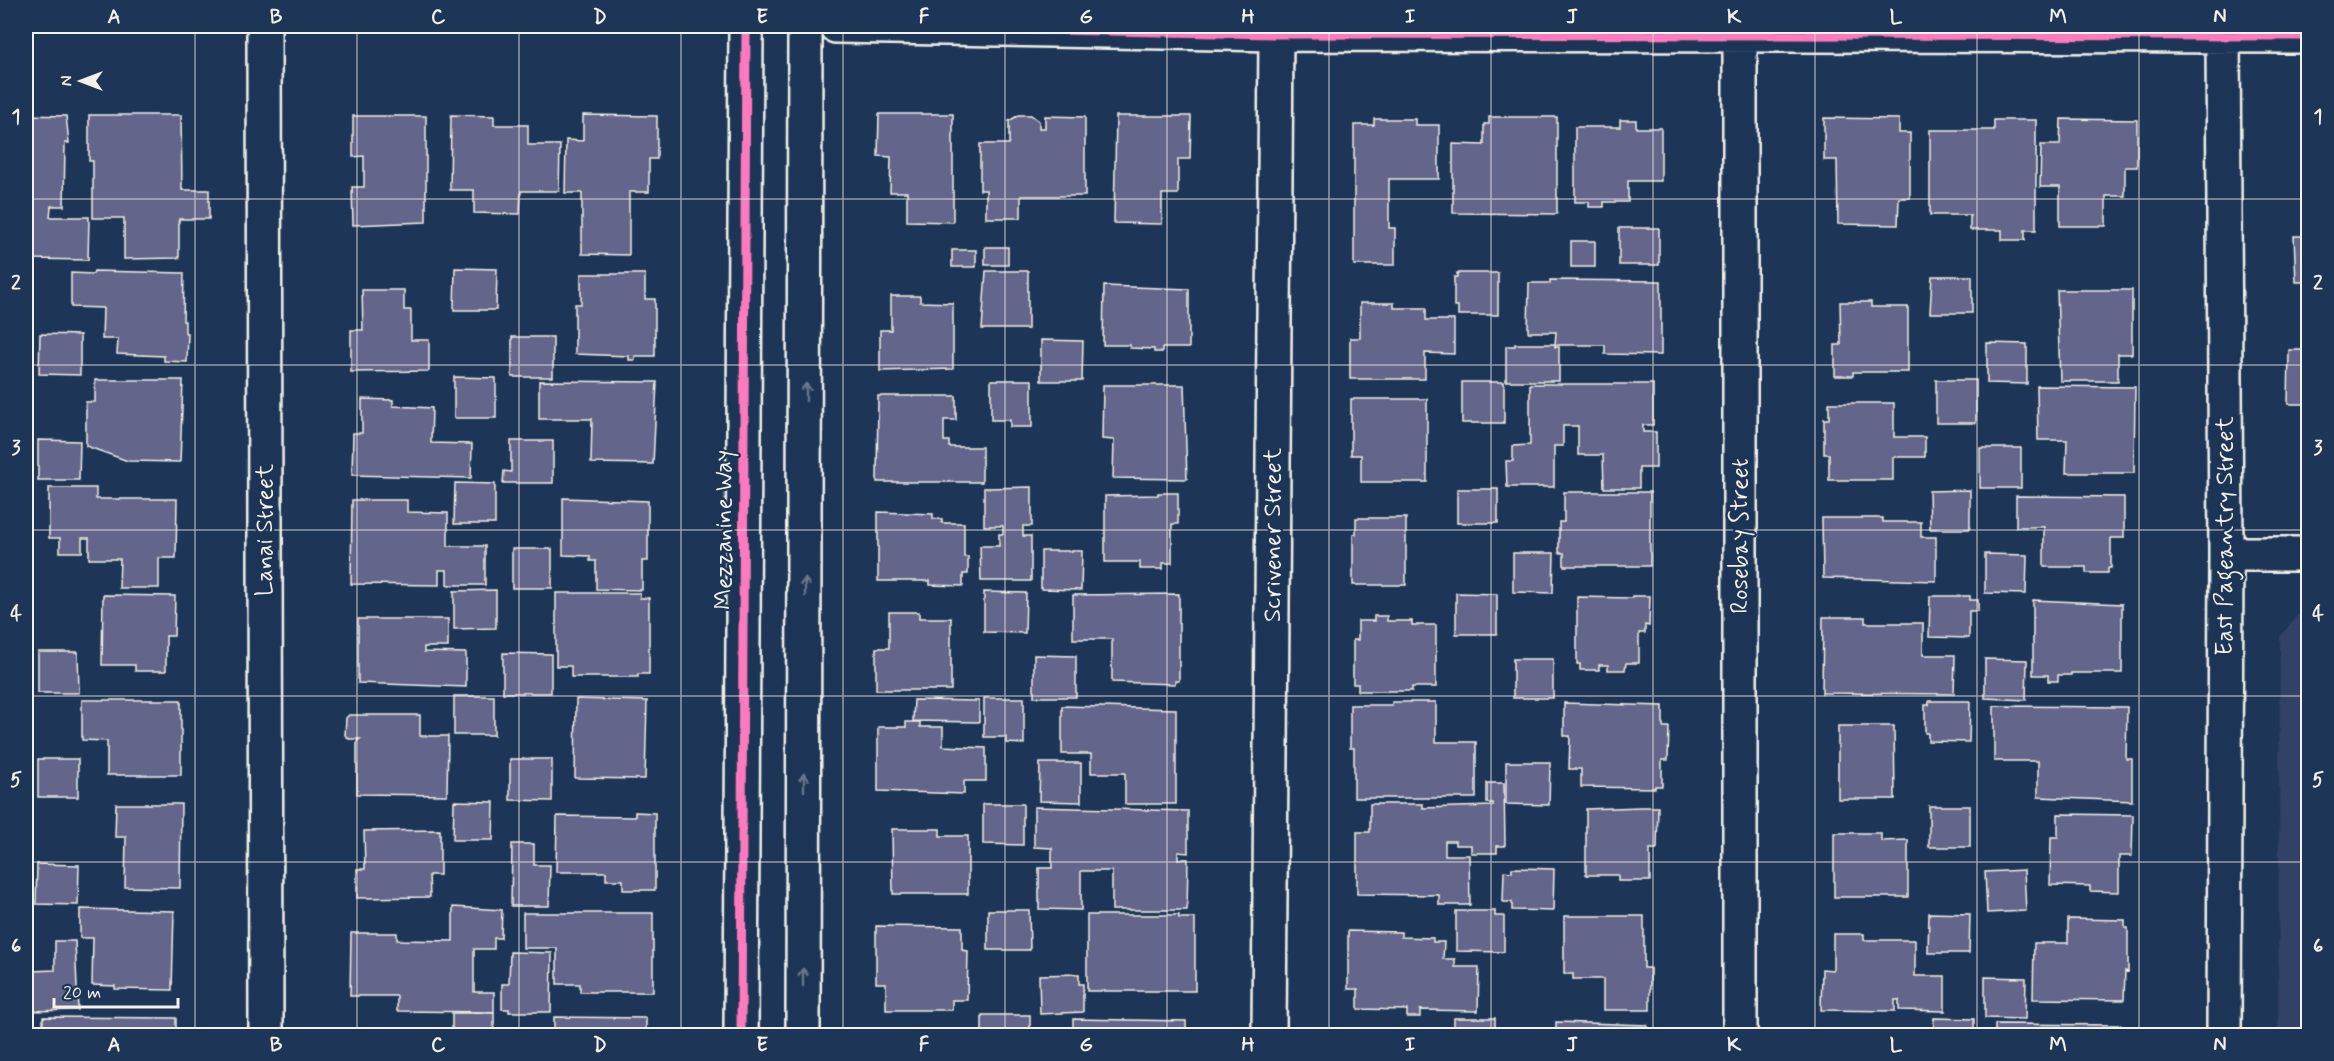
<svg xmlns="http://www.w3.org/2000/svg" width="2334" height="1061" font-family="Mynerve,sans-serif">
<style>
.built{fill:#324366}
.building{fill:#64658a;stroke:#f4f1e8;stroke-width:1.5}
.lines{fill:none;stroke-linecap:round;stroke-linejoin:round}
.minor-casing{stroke:#f4f1e8;stroke-width:38}
.minor{stroke:#1d3557;stroke-width:33}
.cycleway-casing{stroke:#1d3557;stroke-width:13}
.cycleway{stroke:#fd7abc;stroke-width:9}
.oneway{stroke:#68778a}
.grid{fill:none;stroke:#f4f1e8;stroke-width:1.5;stroke-opacity:0.55}
.labels{text-anchor:middle;dominant-baseline:central;stroke-width:4.5;stroke-linejoin:round;paint-order:stroke}
.street-label{font-size:24px;fill:#f4f1e8;stroke:#1d3557}
.neatline{fill:none;stroke:#f4f1e8;stroke-width:2}
.grid-label{font-size:20px;text-anchor:middle;font-weight:bold;fill:#f4f1e8}
</style>
<rect width="100%" height="100%" fill="#1d3557"/>
<filter id="ink" filterUnits="userSpaceOnUse"><feTurbulence type="fractalNoise" baseFrequency=".0167" numOctaves="2"/><feDisplacementMap in="SourceGraphic" scale="12" xChannelSelector="R" yChannelSelector="G"/><feConvolveMatrix kernelMatrix="1 2 1 2 8 2 1 2 1" color-interpolation-filters="sRGB"/></filter>
<g filter="url(#ink)">
<path class="built" d="M2300 612H2308V1035H2278L2280 637Z"/>
<path class="building" d="M879 114H953V222L907 221V192H890L891 157 878 156Z
M26 115 66 116 69 143H65L64 206H51L50 217H89L88 260 29 259V230H26Z
M89 115H181L182 190H209V219H179V258L124 259V218H93V161H89Z
M451 115 494 116V125H528V145H560L559 191H521L520 214 474 213V190H450Z
M583 115 657 116V159H649V192H629V255L582 254V193H565L566 140 583 141Z
M1019 115H1031L1039 121V128H1045V116L1085 117V196H1021V218H986V190H980V144H1009V121Z
M353 116H426V222L353 225 352 187H364V156L353 157Z
M1116 116H1191L1190 159H1178V194H1162V224L1114 223Z
M1489 117H1557V214L1453 213V144L1484 145V124H1489Z
M1824 118 1899 119V133H1910V198H1899L1898 225 1838 224 1837 160H1824Z
M1374 119H1415V125H1439V179H1389V228H1395V265H1354V125H1374Z
M2061 119 2137 120V167H2125V196H2106V226H2060V187H2040L2041 145H2060Z
M1620 120H1636V128H1661V181H1628V202H1604V207H1589V202H1575V127H1620Z
M1994 120H2036V230H2025V240H2002V230H1970V215H1930V130H1994Z
M1619 228H1659V265H1619Z
M2294 236H2308V282H2296Z
M1571 241H1595V267H1571Z
M985 247H1008V265H985Z
M952 250H976V267H952Z
M455 268 497 269 496 310H454Z
M94 271 184 273 183 321H185V333H188L187 362 164 361V356L117 354 118 339H102L103 308 71 307V273L93 274Z
M986 271H1028V329H982Z
M1457 273H1498V315H1458V306H1454V277H1457Z
M581 274H645V299H655V356H635V360H629V356L575 354V304H581Z
M1932 276H1972V313H1930Z
M1550 280 1661 281V355L1605 354V345H1555L1556 332H1528L1529 283H1550Z
M1104 286 1189 289V348H1162V352H1154V349L1130 348V345H1103Z
M362 290H404V310H411V340H429V371L351 372V330H363Z
M2057 290H2132V354H2118V381H2060Z
M891 296H920V302L953 303V369L880 371V330H891Z
M1840 302H1871V307H1908V372H1853V376H1835V345H1841Z
M1360 303H1394V308H1426V320H1454V354L1425 353V379H1350V338H1360Z
M40 334 80 335V375L39 374Z
M512 337H553V377H512Z
M1041 340 1083 341 1082 381H1041Z
M1987 343 2027 344V384L1987 383Z
M1515 344H1555V347H1559V381H1506V346H1515Z
M26 347 31 348 29 416H26Z
M2289 350H2308V404H2288Z
M454 377 496 378V418H454Z
M95 380H183L180 462 128 461 86 446V402H95Z
M991 380H1032V427H1010V420H991Z
M1936 380H1976V423H1936Z
M539 381 657 382 653 464 591 463 592 419H539Z
M1462 382H1504V423H1462Z
M1530 384H1653V425H1643V432H1656V468H1639V488H1604L1603 455H1578V426H1563V446H1554V487H1507L1506 461H1513V446L1530 445Z
M1103 385H1184L1187 479 1113 478 1114 440 1102 439Z
M2037 386 2135 387 2134 473H2066L2067 440H2038Z
M878 396H956V420H944V441H949V447H982V482H877Z
M362 399 393 400V406L432 408 431 443 472 444 471 478 352 475 353 433H362Z
M1351 399H1427V482H1361V455H1351Z
M1829 403H1894V437H1925V457H1893V480H1829V454H1824V419H1829Z
M38 440 80 441 79 480H38Z
M511 441H553V483H503L504 471 511 472Z
M1980 448H2021V488H1980Z
M455 483 495 484V524H454Z
M1032 487V526H1023V536H1031V581H981L980 546H999V534H1003V526H984V488Z
M49 488H96V499H177L176 558H159V588H119L120 559H89V538H82V552H60V538H49Z
M1457 489H1498V523H1457Z
M1970 490V529H1930L1929 491Z
M1564 492H1650V566H1564V553H1559V522H1564Z
M1158 493H1178V524H1172V563H1163V569H1140V562H1105V496L1158 495Z
M2016 496 2124 497V538H2111V568H2108V573H2086V567H2044V527H2016Z
M563 498 648 501V561H642V590L596 589V561H590V556L563 555Z
M352 500H407V512L448 513V546H485V585H447V570H439V585L351 584Z
M878 512 933 514V519H942V523H964V557H968V574H963V586L930 585V581H878Z
M1356 518H1406V585H1353V534H1356Z
M1822 518H1883V522H1921V537H1936V581L1823 578Z
M512 549H552V588H512Z
M1041 551H1082L1081 590 1041 589Z
M1513 553H1554L1553 593 1513 592Z
M1985 554 2027 555 2026 594 1985 593Z
M496 590V628L454 629V591Z
M984 592 1026 593 1025 633 984 632Z
M556 593H640V598H649V674H638V677H571V666H556Z
M1456 593 1497 594V634H1456Z
M1179 594V681H1175V684L1112 682V639H1073V595Z
M103 595 175 596 174 636H166V671H135V665H102Z
M1632 596H1650L1649 626 1645 625V633H1639V663H1626L1625 670H1608V665H1599V670H1580V664H1577V597L1632 598Z
M1930 596H1970V600H1978V611H1969V638L1929 637Z
M2033 600 2122 604V673H2071V675H2058V681H2048V675H2033Z
M889 612H919V618H951V690H876V648H889Z
M1374 616H1387V621H1412V625H1436V687H1412V691H1358V684H1353V640H1358V621H1374Z
M1823 617H1865V623H1923V655H1955L1954 694 1822 693Z
M358 619H448V647H424V652L466 653V687L358 683Z
M38 652H78L79 693H38Z
M503 653 551 654V693H503Z
M1034 655 1076 656V697H1034Z
M1513 659H1553V698H1513Z
M1985 659 2027 660 2026 700 1985 698Z
M454 696H494V735H454Z
M984 698H1024V744L1006 743V737H984Z
M576 699 647 701 645 779 575 778Z
M82 700H181V775H107V741L82 740Z
M914 700 979 701V722L913 721Z
M1929 701H1970L1969 742 1928 741V733H1925V705H1929Z
M1392 702H1436V742H1476V798H1354V748H1350V705H1392Z
M1564 703 1663 706V727H1669L1668 760H1662V786H1655V788L1581 787V769H1569L1570 736H1564Z
M1062 706 1176 709V804H1125V773H1091V754H1062Z
M1994 706 2127 707 2126 759H2132V801L2038 797V761H1994Z
M349 715H420V736H448L447 795 357 794V741L360 739H349L345 735 346 718Z
M906 722H920V727H943V746L986 748V781H964V794L878 791V727H906Z
M1838 726H1894L1895 799H1838Z
M38 759H78V797H38Z
M510 759H552V801L510 800Z
M1506 762H1550L1549 805 1506 804Z
M1040 763H1081V802L1039 801Z
M1487 783H1504L1505 846H1497V853H1471V845H1455V841H1445V855H1469L1470 905H1439V895L1357 894V832H1370V804H1423V808L1493 806V803H1487Z
M26 798H30L29 860H26Z
M454 801 494 802 493 840H453Z
M116 804H181L180 888 125 887 126 837H115Z
M983 804H1023V845L983 844Z
M1929 806H1970V847H1929Z
M1034 807 1188 811V853L1178 852V859H1188L1187 910H1112V871H1081V910L1039 909V868H1052V848L1034 847Z
M1641 807H1658L1657 849H1650V881H1618V875H1586V809Z
M635 812 655 813V890H623V880H606V872H556L557 816 635 817Z
M2058 814 2133 815 2132 856H2119V892L2090 891V886L2050 885 2051 837H2058Z
M892 829H940V836H968V894H893Z
M440 830V875H429L430 897 357 898V869H365L364 831Z
M1834 833H1881V841L1908 840V897H1834Z
M512 844H534V865H550L549 906H511Z
M37 864 79 865 78 905 36 904Z
M1512 868 1554 869 1553 911 1512 910V902H1503L1504 871 1512 872Z
M2024 870 2026 911 1987 913 1985 872Z
M453 907 502 910 501 938H494V949H474V992H494V1012L397 1011V996H350L351 933H397V940L453 941Z
M80 909 174 911 172 990 115 989V986L92 985 93 938H80Z
M988 910H1029L1030 950H988Z
M1456 911H1495V916H1504V952L1456 951Z
M523 913H653V992H580V984H557V948H523Z
M1929 913 1970 914 1969 953H1928Z
M1087 915H1179V918H1195V991H1087Z
M1564 916H1644V968H1650V1010H1603V979H1573V974H1564Z
M2068 919 2125 920V928H2128V972L2125 971 2124 1000 2033 999 2034 943H2068Z
M876 926 962 927V950L968 951 967 1000H952V1010H886V983H876Z
M1348 931 1401 932V937L1433 938V942H1444L1443 959H1455V967H1479L1478 1011 1420 1010V1017H1407V1010L1358 1009V989H1348Z
M1833 934H1864V940H1915V976H1945V1011L1899 1010V1000H1895V1011L1821 1010 1822 969 1833 970Z
M55 941H75L78 1010 31 1011V971L55 970Z
M510 952 552 953 551 1012H509V1009H502V984H509Z
M1079 974V984H1083V1012L1040 1014 1039 975Z
M1985 977 2026 978 2025 1019 1985 1018Z
M452 1013H494V1036H452Z
M982 1015H1030V1036H982Z
M43 1017 176 1018V1036H43Z
M554 1017 646 1018V1036H554Z
M1454 1018H1495V1036H1454Z
M1934 1018 1974 1019V1036H1933Z
M1073 1019 1186 1021V1036H1073Z
M1556 1022 1647 1025 1648 1036H1556Z
M1995 1024 2122 1025V1036H1995Z
M1822 1034H1892V1036H1822Z"/>
<g class="lines">
<defs>
<path id="minor" d="M264 26 266 1036
M836 26 1276 34 2308 36
M2223 36 2226 554 2224 1036
M2226 554H2308
M741 1036 746 26
M803 1036 805 26
M1269 1036 1276 34
M1740 1036V36"/>
</defs>
<use href="#minor" class="minor-casing"/>
<use href="#minor" class="minor"/>
<defs>
<path id="cycleway" d="M836 26 1276 34 2308 36
M741 1036 746 26"/>
</defs>
<use href="#cycleway" class="cycleway-casing"/>
<use href="#cycleway" class="cycleway"/>
</g>
<defs><path id="oneway-shaft" d="M-6 0H5M1.5-3L5.5 0L1.5 3" fill="none" stroke-width="1.6" stroke-linecap="round" stroke-linejoin="round" transform="scale(1.5)"/></defs>
<g class="oneway">
<use href="#oneway-shaft" transform="translate(806 392) rotate(-90)"/>
<use href="#oneway-shaft" transform="translate(805 587) rotate(-90)"/>
<use href="#oneway-shaft" transform="translate(804 782) rotate(-90)"/>
<use href="#oneway-shaft" transform="translate(803 977) rotate(-90)"/>
</g>
</g>
<path class="grid" d="M195 26V1036M357 26V1036M519 26V1036M681 26V1036M843 26V1036M1005 26V1036M1167 26V1036M1329 26V1036M1491 26V1036M1653 26V1036M1815 26V1036M1977 26V1036M2139 26V1036M26 199H2308M26 365H2308M26 530H2308M26 696H2308M26 862H2308"/>
<g class="labels">
<g class="street-label">
<text transform="translate(265 530) rotate(-90)">Lanai Street</text>
<text transform="translate(724 530) rotate(-90)">Mezzanine Way</text>
<text transform="translate(1273 535) rotate(-90)">Scrivener Street</text>
<text transform="translate(1740 536) rotate(-90)">Rosebay Street</text>
<text transform="translate(2225 536) rotate(-90)">East Pageantry Street</text>
</g>
</g>
<rect width="2334" height="1061" fill="none" stroke="#1d3557" stroke-width="66"/>
<g transform="translate(81 81) rotate(270)" stroke="#1d3557" stroke-width="4.5" paint-order="stroke">
<path d="M0-4.5L10 22L0 15L-10 22Z" fill="#f4f1e8"/>
<text y="-9" font-size="16" font-weight="bold" text-anchor="middle" fill="#f4f1e8">N</text>
</g>
<path d="M54 998v9h124v-9" fill="none" stroke="#f4f1e8" stroke-width="3"/>
<text x="63" y="998" font-size="18" fill="#f4f1e8" stroke="#1d3557" stroke-width="4.5" paint-order="stroke">20 m</text>
<rect x="33" y="33" width="2268" height="995" class="neatline"/>
<g class="grid-label">
<text x="114" y="23">A</text>
<text x="276" y="23">B</text>
<text x="438" y="23">C</text>
<text x="600" y="23">D</text>
<text x="762" y="23">E</text>
<text x="924" y="23">F</text>
<text x="1086" y="23">G</text>
<text x="1248" y="23">H</text>
<text x="1410" y="23">I</text>
<text x="1572" y="23">J</text>
<text x="1734" y="23">K</text>
<text x="1896" y="23">L</text>
<text x="2058" y="23">M</text>
<text x="2220" y="23">N</text>
<text x="16" y="123">1</text>
<text x="2318" y="123">1</text>
<text x="16" y="289">2</text>
<text x="2318" y="289">2</text>
<text x="16" y="454">3</text>
<text x="2318" y="454">3</text>
<text x="16" y="620">4</text>
<text x="2318" y="620">4</text>
<text x="16" y="786">5</text>
<text x="2318" y="786">5</text>
<text x="16" y="952">6</text>
<text x="2318" y="952">6</text>
<text x="114" y="1051">A</text>
<text x="276" y="1051">B</text>
<text x="438" y="1051">C</text>
<text x="600" y="1051">D</text>
<text x="762" y="1051">E</text>
<text x="924" y="1051">F</text>
<text x="1086" y="1051">G</text>
<text x="1248" y="1051">H</text>
<text x="1410" y="1051">I</text>
<text x="1572" y="1051">J</text>
<text x="1734" y="1051">K</text>
<text x="1896" y="1051">L</text>
<text x="2058" y="1051">M</text>
<text x="2220" y="1051">N</text>
</g>
</svg>
